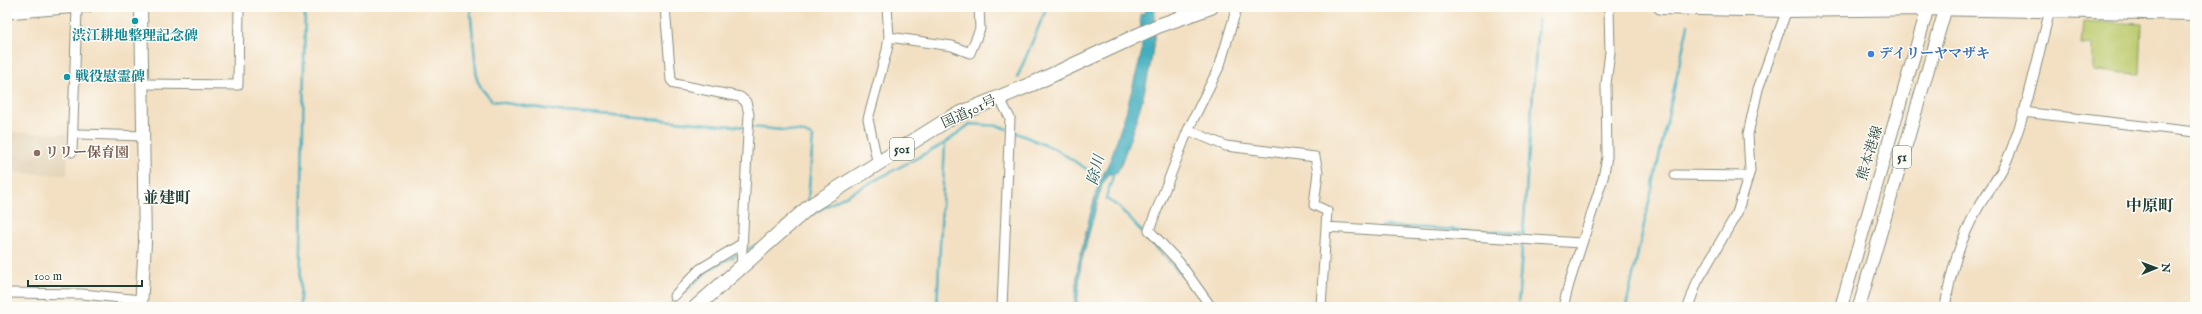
<svg xmlns="http://www.w3.org/2000/svg" width="2202" height="314" font-family="'IM FELL English','Noto Serif JP',serif">
<style>
.built{fill:#e2d2b5}
.green{fill:#bcca6d;stroke:#6e8450}
.water{fill:#42afbf;stroke:#30767a}
.lines{fill:none;stroke-linecap:round;stroke-linejoin:round}
.stream{stroke:#42afbf;stroke-width:2.5}
.minor-casing{stroke:#898e7c;stroke-width:11}
.major-casing{stroke:#898e7c;stroke-width:14}
.highway-casing{stroke:#898e7c;stroke-width:16}
.minor{stroke:#fff;stroke-width:9}
.major{stroke:#fff;stroke-width:12}
.highway{stroke:#fff;stroke-width:14}
.culture-dot{fill:#0f9aa8;stroke:#fdfcf7;stroke-width:1.5}
.shop-dot{fill:#3f7fe0;stroke:#fdfcf7;stroke-width:1.5}
.education-dot{fill:#8d6e63;stroke:#fdfcf7;stroke-width:1.5}
.labels{text-anchor:middle;dominant-baseline:central;stroke-width:3;stroke-linejoin:round;paint-order:stroke}
.shield{fill:#fdfcf7;stroke:#62766e;stroke-width:1}
.shield-label{font-size:13px;font-weight:bold;fill:#1f3d34}
.culture-label{font-size:14px;font-weight:bold;fill:#0d838f;stroke:#fdfcf7}
.shop-label{font-size:14px;font-weight:bold;fill:#366cbe;stroke:#fdfcf7;text-anchor:start}
.street-label{font-size:14px;fill:#1f3d34;stroke:#fdfcf7}
.education-label{font-size:14px;font-weight:bold;fill:#785e54;stroke:#fdfcf7;text-anchor:start}
.water-label{font-size:15px;font-style:italic;fill:#2a5f5e;stroke:#fdfcf7}
.quarter-label{font-size:16px;font-weight:bold;fill:#1f3d34;stroke:#fdfcf7}
</style>
<rect width="100%" height="100%" fill="#fdfcf7"/>
<filter id="ink" filterUnits="userSpaceOnUse"><feTurbulence type="fractalNoise" baseFrequency=".025" numOctaves="2"/><feDisplacementMap in="SourceGraphic" scale="8" xChannelSelector="R" yChannelSelector="G"/><feConvolveMatrix kernelMatrix="1 2 1 2 8 2 1 2 1" color-interpolation-filters="sRGB"/></filter>
<filter id="wash" filterUnits="userSpaceOnUse"><feTurbulence type="fractalNoise" baseFrequency=".012" numOctaves="4" result="noise"/><feDisplacementMap in="SourceGraphic" scale="16" xChannelSelector="R" yChannelSelector="G"/><feGaussianBlur stdDeviation="0.9" result="paint"/><feColorMatrix in="noise" values="0 0 0 0 0 0 0 0 0 0 0 0 0 0 0 0 0 1.4 0 .05"/><feComposite in="paint" operator="in"/></filter>
<g filter="url(#wash)">
<rect width="100%" height="100%" fill="#f3e0c3"/>
<path class="built" d="M7 132 68 134 67 175 7 173Z"/>
<path class="green" d="M2083 21 2142 24 2140 74 2093 71V44L2081 45Z"/>
<path class="water" d="M1146 7H1155C1154 18 1155 30 1154 41 1149 85 1135 126 1120 167L1116 174H1109L1102 185 1081 264 1077 307H1074L1078 265 1090 215 1098 186 1111 158 1126 112 1142 51 1140 14 1143 15Z"/>
<g class="lines">
<path class="stream" d="M470 7 477 80 482 89 492 101 565 112 746 127
M1017 78 1047 7
M751 127 803 132 813 137 808 201
M1012 131 1057 150 1102 179 1104 178
M1113 171C1114 181 1107 189 1106 199L1118 206 1190 284
M810 215 945 143 970 124 999 126 1007 129
M1381 226 1523 233
M744 251 758 244
M685 291 709 270 740 253
M63 307V305
M300 307 305 7
M668 307 677 298
M937 307 945 144
M1518 307 1538 20
M1626 307 1688 25"/>
</g>
</g>
<g filter="url(#ink)">
<g class="lines">
<defs>
<path id="minor" d="M665 7 671 80 675 84 740 97 746 102 749 114 741 269
M7 14 89 7
M889 37 952 46 970 53 980 29 979 7
M143 84 238 85 239 7
M999 97 1010 118 1002 307
M2023 112 2195 132
M1188 130 1226 146 1315 157 1318 172 1314 205 1327 211 1326 227 1581 243
M80 134 144 136
M72 152 77 9
M878 165 868 119 887 50 889 37 887 7
M1675 175 1748 176
M7 293 82 294 141 300
M674 296 700 269 743 243
M1211 307 1179 262 1149 230 1188 130 1220 65 1237 7
M1321 307 1326 227
M1563 307 1569 284 1603 178 1607 157 1606 84 1610 52 1609 7
M1688 307 1697 282 1737 213 1750 171 1748 134 1758 89 1788 7
M1945 307C1951 271 1960 239 1979 206 1988 191 2000 176 2007 160 2028 111 2037 57 2051 7"/>
<path id="major" d="M141 307 145 243 141 7
M1841 307 1928 7
M1859 307 1946 7"/>
<path id="highway" d="M1661 7 1787 10 1927 8 2195 13
M696 307 810 206 952 117 1039 81 1158 26 1211 7"/>
</defs>
<use href="#minor" class="minor-casing"/>
<use href="#major" class="major-casing"/>
<use href="#highway" class="highway-casing"/>
<use href="#minor" class="minor"/>
<use href="#major" class="major"/>
<use href="#highway" class="highway"/>
</g>
</g>
<g class="culture-dot">
<circle cx="135" cy="21" r="4"/>
<circle cx="67" cy="77" r="4"/>
</g>
<circle class="shop-dot" cx="1871" cy="54" r="4"/>
<circle class="education-dot" cx="37" cy="153" r="4"/>
<g class="labels">
<g class="shield">
<rect x="890" y="138" width="24" height="22" rx="3"/>
<rect x="1893" y="146" width="18" height="22" rx="3"/>
</g>
<g class="shield-label">
<text x="902" y="149">501</text>
<text x="1902" y="157">51</text>
</g>
<g class="culture-label">
<text x="135" y="36">渋江耕地整理記念碑</text>
<text x="75" y="77" text-anchor="start">戦役慰霊碑</text>
</g>
<g class="shop-label">
<text x="1879" y="54">デイリーヤマザキ</text>
</g>
<g class="street-label">
<text transform="translate(969 112) rotate(-25)">国道501号</text>
<text transform="translate(1870 153) rotate(-73)">熊本港線</text>
</g>
<g class="education-label">
<text x="45" y="153">リリー保育園</text>
</g>
<g class="water-label">
<text transform="translate(1096 170) rotate(-75)">除川</text>
</g>
<g class="quarter-label">
<text x="167" y="199">並建町</text>
<text x="2150" y="207">中原町</text>
</g>
</g>
<rect width="2202" height="314" fill="none" stroke="#fdfcf7" stroke-width="24"/>
<g transform="translate(2156 268) rotate(89)" stroke="#fdfcf7" stroke-width="3" paint-order="stroke">
<path d="M0-3L7 15L0 10L-7 15Z" fill="#1f3d34"/>
<text y="-6" font-size="11" font-weight="bold" text-anchor="middle" fill="#1f3d34">N</text>
</g>
<path d="M28 280v6h114v-6" fill="none" stroke="#1f3d34" stroke-width="2"/>
<text x="34" y="280" font-size="12" fill="#1f3d34" stroke="#fdfcf7" stroke-width="3" paint-order="stroke">100 m</text>
</svg>
